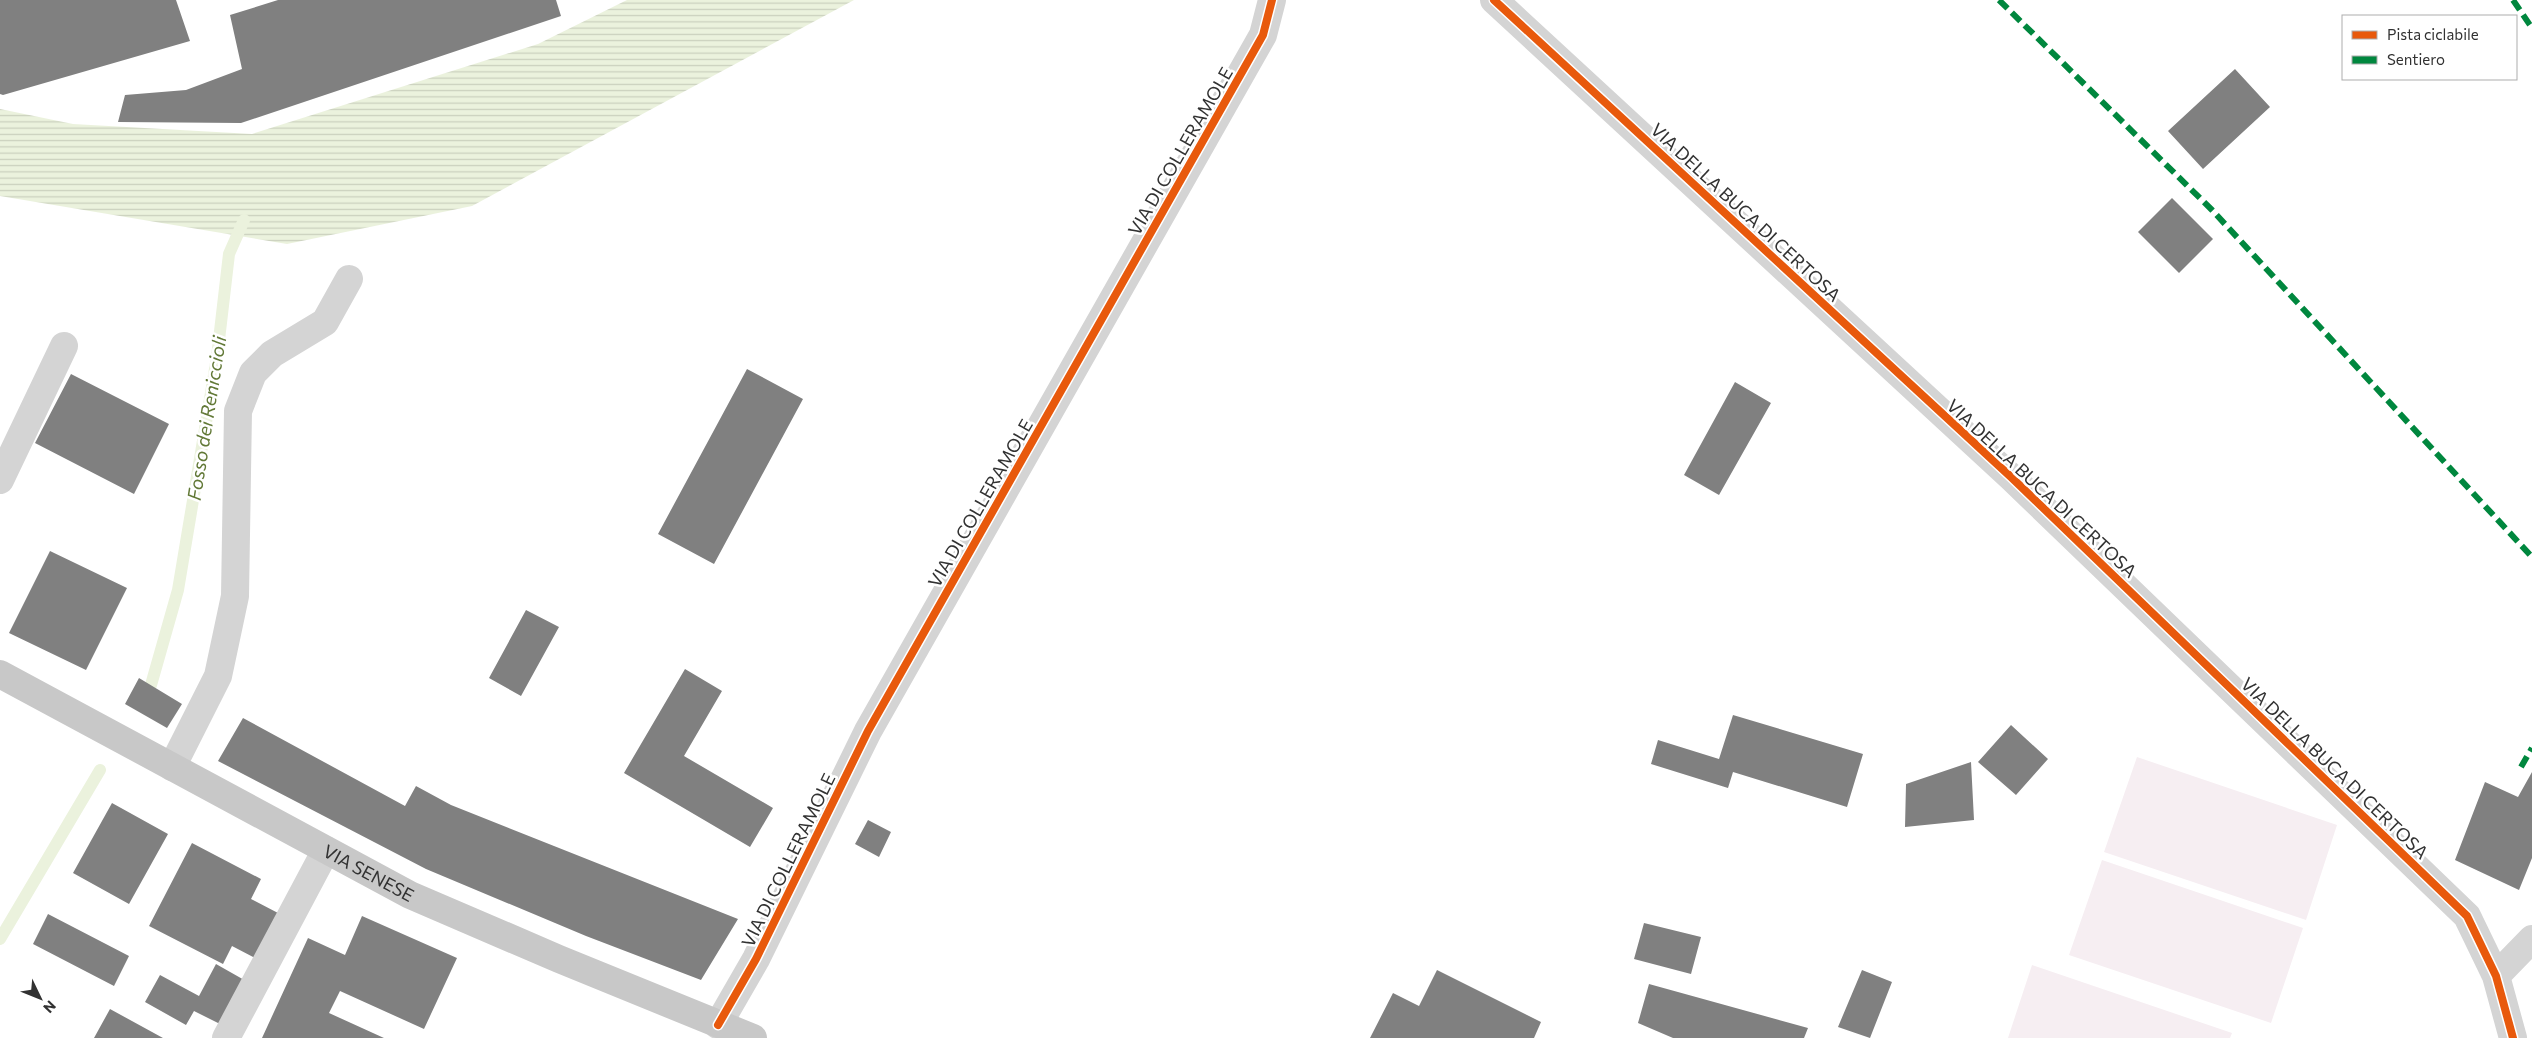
<svg xmlns="http://www.w3.org/2000/svg" width="2532" height="1038" font-family="Commissioner,sans-serif">
<style>
.green{fill:#f6eef2}
.water{fill:url(#water-rules)}
.lines{fill:none;stroke-linecap:round;stroke-linejoin:round}
.stream{stroke:#ebf2dd;stroke-width:12}
.building{fill:#808080}
.minor{stroke:#d4d4d4;stroke-width:28}
.major{stroke:#c8c8c8;stroke-width:28}
.quiet{stroke:#00873e;stroke-width:6;stroke-dasharray:12 6;stroke-linecap:butt}
.cycleway-casing{stroke:#fff;stroke-width:11}
.cycleway{stroke:#e8590c;stroke-width:8}
.labels{text-anchor:middle;dominant-baseline:central;stroke-width:5;stroke-linejoin:round;paint-order:stroke}
.street-label{font-size:18px;fill:#323232;stroke:#fff}
.water-label{font-size:19px;font-style:italic;fill:#627937;stroke:#fff}
</style>
<defs>
<pattern id="water-rules" width="6" height="5" patternUnits="userSpaceOnUse" patternTransform="scale(1.25)"><rect width="6" height="5" fill="#ebf2dd"/><path d="M0 2.5h6" fill="none" stroke="#cad0be"/></pattern>
</defs>
<rect width="100%" height="100%" fill="#fff"/>
<path class="green" d="M2137 757 2337 825 2306 920 2104 852Z
M2102 860 2303 928 2271 1023 2069 955Z
M2032 965 2232 1033 2230 1038H2008Z"/>
<path class="water" d="M627 0H854L472 206 287 244 0 196V109L73 124 252 134 538 44Z"/>
<g class="lines">
<path class="stream" d="M151 685 178 590 217 357 229 254 244 220
M0 939 100 770"/>
</g>
<path class="building" d="M0 0H176L190 41 3 95 0 94Z
M278 0H556L561 16 241 123 118 122 125 95 186 90 242 69 230 15Z
M2235 69 2270 107 2203 169 2168 131Z
M2172 198 2213 239 2179 273 2138 232Z
M747 369 803 399 714 564 658 534Z
M71 374 169 424 134 494 35 443Z
M1735 382 1771 403 1719 495 1684 475Z
M50 551 127 588 86 670 9 633Z
M526 610 559 627 521 696 489 678Z
M685 669 722 691 684 756 773 808 750 847 624 773Z
M139 678 182 704 167 728 125 704Z
M1733 715 1863 754 1847 807 1733 772 1728 788 1651 764 1658 740 1719 759Z
M243 718 405 806 416 786 451 805 738 919 701 980 586 936 426 869 218 761Z
M2011 725 2048 759 2016 795 1978 762Z
M1971 762 1974 820 1905 827 1906 784Z
M2532 772V858L2519 890 2455 860 2485 782 2518 797Z
M112 803 168 834 129 904 73 873Z
M868 820 891 832 879 857 855 844Z
M192 843 261 879 251 899 278 913 255 958 232 946 223 964 149 926Z
M48 914 129 956 114 986 33 944Z
M362 916 457 958 424 1029 340 991 329 1013 384 1038H262L308 938 345 955Z
M1644 923 1701 937 1691 974 1634 959Z
M216 964 246 981 222 1025 194 1011 186 1025 145 1002 160 975 199 996Z
M1437 970 1541 1022 1534 1038H1370L1393 993 1419 1006Z
M1862 970 1892 982 1870 1038 1838 1027Z
M1649 984 1808 1028 1804 1038H1673L1638 1023Z
M110 1009 163 1038H94Z"/>
<g class="lines">
<path class="minor" d="M1494 0 2011 477 2467 916 2496 976 2513 1038
M0 480 64 346
M172 767 218 676 235 596 238 411 253 373 272 354 325 322 349 279
M2496 976 2532 939
M718 1025 756 959 868 731 1263 35 1272 0
M226 1038 326 850"/>
<path class="major" id="s1" d="M0 674 410 895 559 959 753 1038"/>
<path class="quiet" d="M1999 0 2212 210 2532 557
M2513 0 2532 28
M2521 767 2532 748"/>
<defs>
<path id="cycleway" d="M1494 0 2011 477 2467 916 2496 976 2513 1038
M718 1025 756 959 868 731 1263 35 1272 0"/>
</defs>
<use href="#cycleway" class="cycleway-casing"/>
<use href="#cycleway" class="cycleway"/>
</g>
<g class="labels">
<g class="street-label">
<text transform="translate(1180 151) rotate(-60)">VIA DI COLLERAMOLE</text>
<text transform="translate(1746 212) rotate(43)">VIA DELLA BUCA DI CERTOSA</text>
<text transform="translate(2042 488) rotate(43)">VIA DELLA BUCA DI CERTOSA</text>
<text transform="translate(980 503) rotate(-60)">VIA DI COLLERAMOLE</text>
<text transform="translate(2335 768) rotate(44)">VIA DELLA BUCA DI CERTOSA</text>
<text transform="translate(788 860) rotate(-64)">VIA DI COLLERAMOLE</text>
<text stroke="none"><textPath href="#s1" startOffset="419">VIA SENESE</textPath></text>
</g>
<g class="water-label">
<text transform="translate(206 418) rotate(-81)">Fosso dei Reniccioli</text>
</g>
</g>
<rect x="2342" y="15" width="175" height="65" fill="#ffffff" stroke="#adadad"/>
<rect x="2352" y="31" width="25" height="8" fill="#e8590c" stroke="#adadad"/>
<text x="2387" y="40" font-size="15" fill="#323232">Pista ciclabile</text>
<rect x="2352" y="56" width="25" height="8" fill="#00873e" stroke="#adadad"/>
<text x="2387" y="65" font-size="15" fill="#323232">Sentiero</text>
<g transform="translate(40 998) rotate(133)" stroke="#ffffff" stroke-width="4" paint-order="stroke">
<path d="M0-4L9 19L0 12L-9 19Z" fill="#323232"/>
<text y="-8" font-size="14" font-weight="bold" text-anchor="middle" fill="#323232">N</text>
</g>
</svg>
